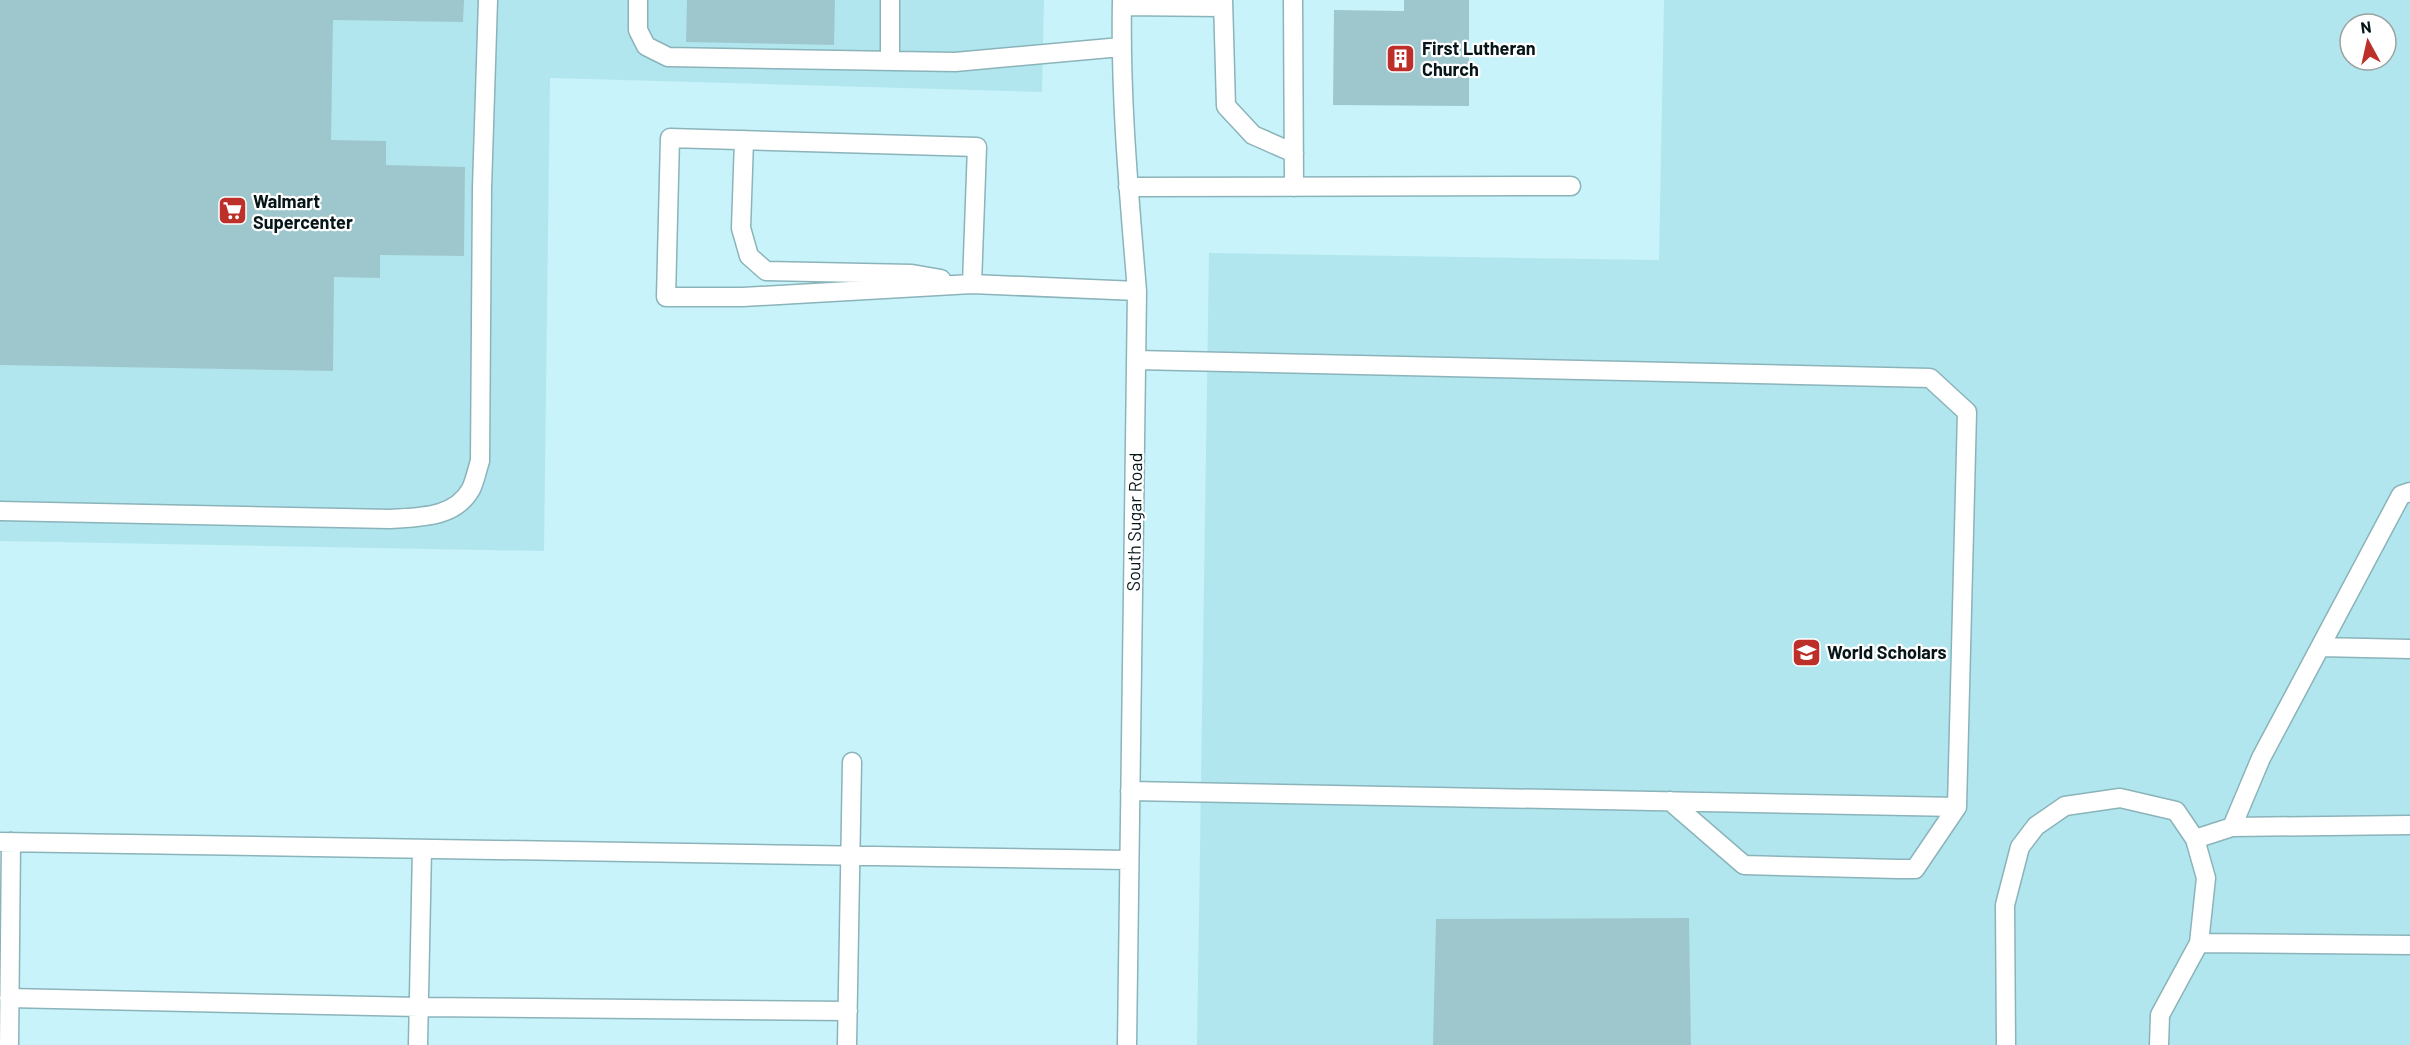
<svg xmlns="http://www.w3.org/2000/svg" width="2410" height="1045" viewBox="0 0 2410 1045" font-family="Barlow,sans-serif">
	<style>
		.built { fill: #b2e6ee; fill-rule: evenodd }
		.building { fill: #9ec7cd }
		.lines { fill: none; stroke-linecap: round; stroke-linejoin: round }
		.service-casing { stroke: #8bb3ba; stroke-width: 21 }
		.service { stroke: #fff; stroke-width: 18 }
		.labels { text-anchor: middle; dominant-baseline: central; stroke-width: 4.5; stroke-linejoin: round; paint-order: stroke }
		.poi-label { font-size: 18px; font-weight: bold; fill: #061618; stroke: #fff; text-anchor: start }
		.street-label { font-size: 18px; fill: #061618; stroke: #fff }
	</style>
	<rect width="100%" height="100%" fill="#c9f3fa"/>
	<path class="built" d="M0,0h1044l-2,92 -492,-14 -6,473 -544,-10z
		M1664,0h746v1045h-1213l12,-792 450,7zM2350,24h36v36h-36z"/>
	<path class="building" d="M0,0h464l-1,22 -130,-2 -2,120 55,1v24l79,2 -1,89 -84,-1v23l-46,-1 -1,94 -333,-6z
		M687,0h148l-1,45 -148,-3z
		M1404,0h65v106l-136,-1 1,-95 70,1z
		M1689,918l2,127h-258l3,-126z"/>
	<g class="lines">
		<defs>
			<path id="service" d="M638,0v30l8,16 22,11 287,5 166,-15
				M1122,0c-2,97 7,194 15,291l-10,754
				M1223,0l3,106 27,29 41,18
				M1293,0l1,187
				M1122,6l101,1
				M890,61v-61
				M744,140l-3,88 8,28 17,15 146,3 29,5
				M1128,187l443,-1
				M972,284l-229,13h-77l4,-159 307,9 -5,137 165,7
				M0,511l390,8c30,-2 65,-1 81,-30 4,-8 6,-19 9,-28l2,-273 6,-188
				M2320,647l90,2
				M1130,791l827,16 10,-395 -37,-34 -794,-18
				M1670,801l74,64 154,4h17l42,-62
				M2232,827l29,-69 140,-263 9,-3
				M2195,839l37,-12 178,-2
				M0,842l1129,18
				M9,998l410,9 429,4
				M9,1045l2,-203
				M418,1045l4,-196
				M847,1045l5,-283
				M2006,1045l-1,-140 15,-58 16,-21 29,-20 55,-8 56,13 19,28 11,39 -7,65
				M2159,1045l1,-30 39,-72 211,2"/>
		</defs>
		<use href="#service" class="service-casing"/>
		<use href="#service" class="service"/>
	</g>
	<defs>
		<symbol id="building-square" viewBox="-11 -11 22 22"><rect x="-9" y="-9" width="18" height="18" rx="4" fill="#bd2f29" stroke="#fff"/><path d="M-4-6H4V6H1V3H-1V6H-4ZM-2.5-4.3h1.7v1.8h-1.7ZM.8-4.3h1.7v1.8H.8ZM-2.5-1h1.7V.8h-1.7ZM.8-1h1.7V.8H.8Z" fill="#fff"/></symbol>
		<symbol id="supermarket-square" viewBox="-11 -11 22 22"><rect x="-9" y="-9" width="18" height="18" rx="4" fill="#bd2f29" stroke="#fff"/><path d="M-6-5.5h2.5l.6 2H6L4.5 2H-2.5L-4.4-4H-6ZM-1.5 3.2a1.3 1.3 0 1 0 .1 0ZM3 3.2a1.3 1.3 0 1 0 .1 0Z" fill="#fff"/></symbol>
		<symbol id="school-square" viewBox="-11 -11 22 22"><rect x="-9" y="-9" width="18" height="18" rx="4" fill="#bd2f29" stroke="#fff"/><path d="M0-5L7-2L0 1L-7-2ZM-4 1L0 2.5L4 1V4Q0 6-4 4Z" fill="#fff"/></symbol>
	</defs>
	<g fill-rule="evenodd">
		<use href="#building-square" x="1384" y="42" width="33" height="33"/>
		<use href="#supermarket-square" x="216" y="194" width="33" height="33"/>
		<use href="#school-square" x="1790" y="636" width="33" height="33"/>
	</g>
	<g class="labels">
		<g class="poi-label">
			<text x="1422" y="48">First Lutheran<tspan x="1422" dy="21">Church</tspan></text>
			<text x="253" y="201">Walmart<tspan x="253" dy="21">Supercenter</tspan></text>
			<text x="1827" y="652">World Scholars</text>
		</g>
		<g class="street-label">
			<text transform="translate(1134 522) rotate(-89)">South Sugar Road</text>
		</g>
	</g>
	<g transform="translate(2368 42) rotate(352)"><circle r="28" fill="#ffffff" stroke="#9ba2a3" stroke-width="1.5"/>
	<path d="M0-4.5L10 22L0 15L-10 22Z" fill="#bd2f29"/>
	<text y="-9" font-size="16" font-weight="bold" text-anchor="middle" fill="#061618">N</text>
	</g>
</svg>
